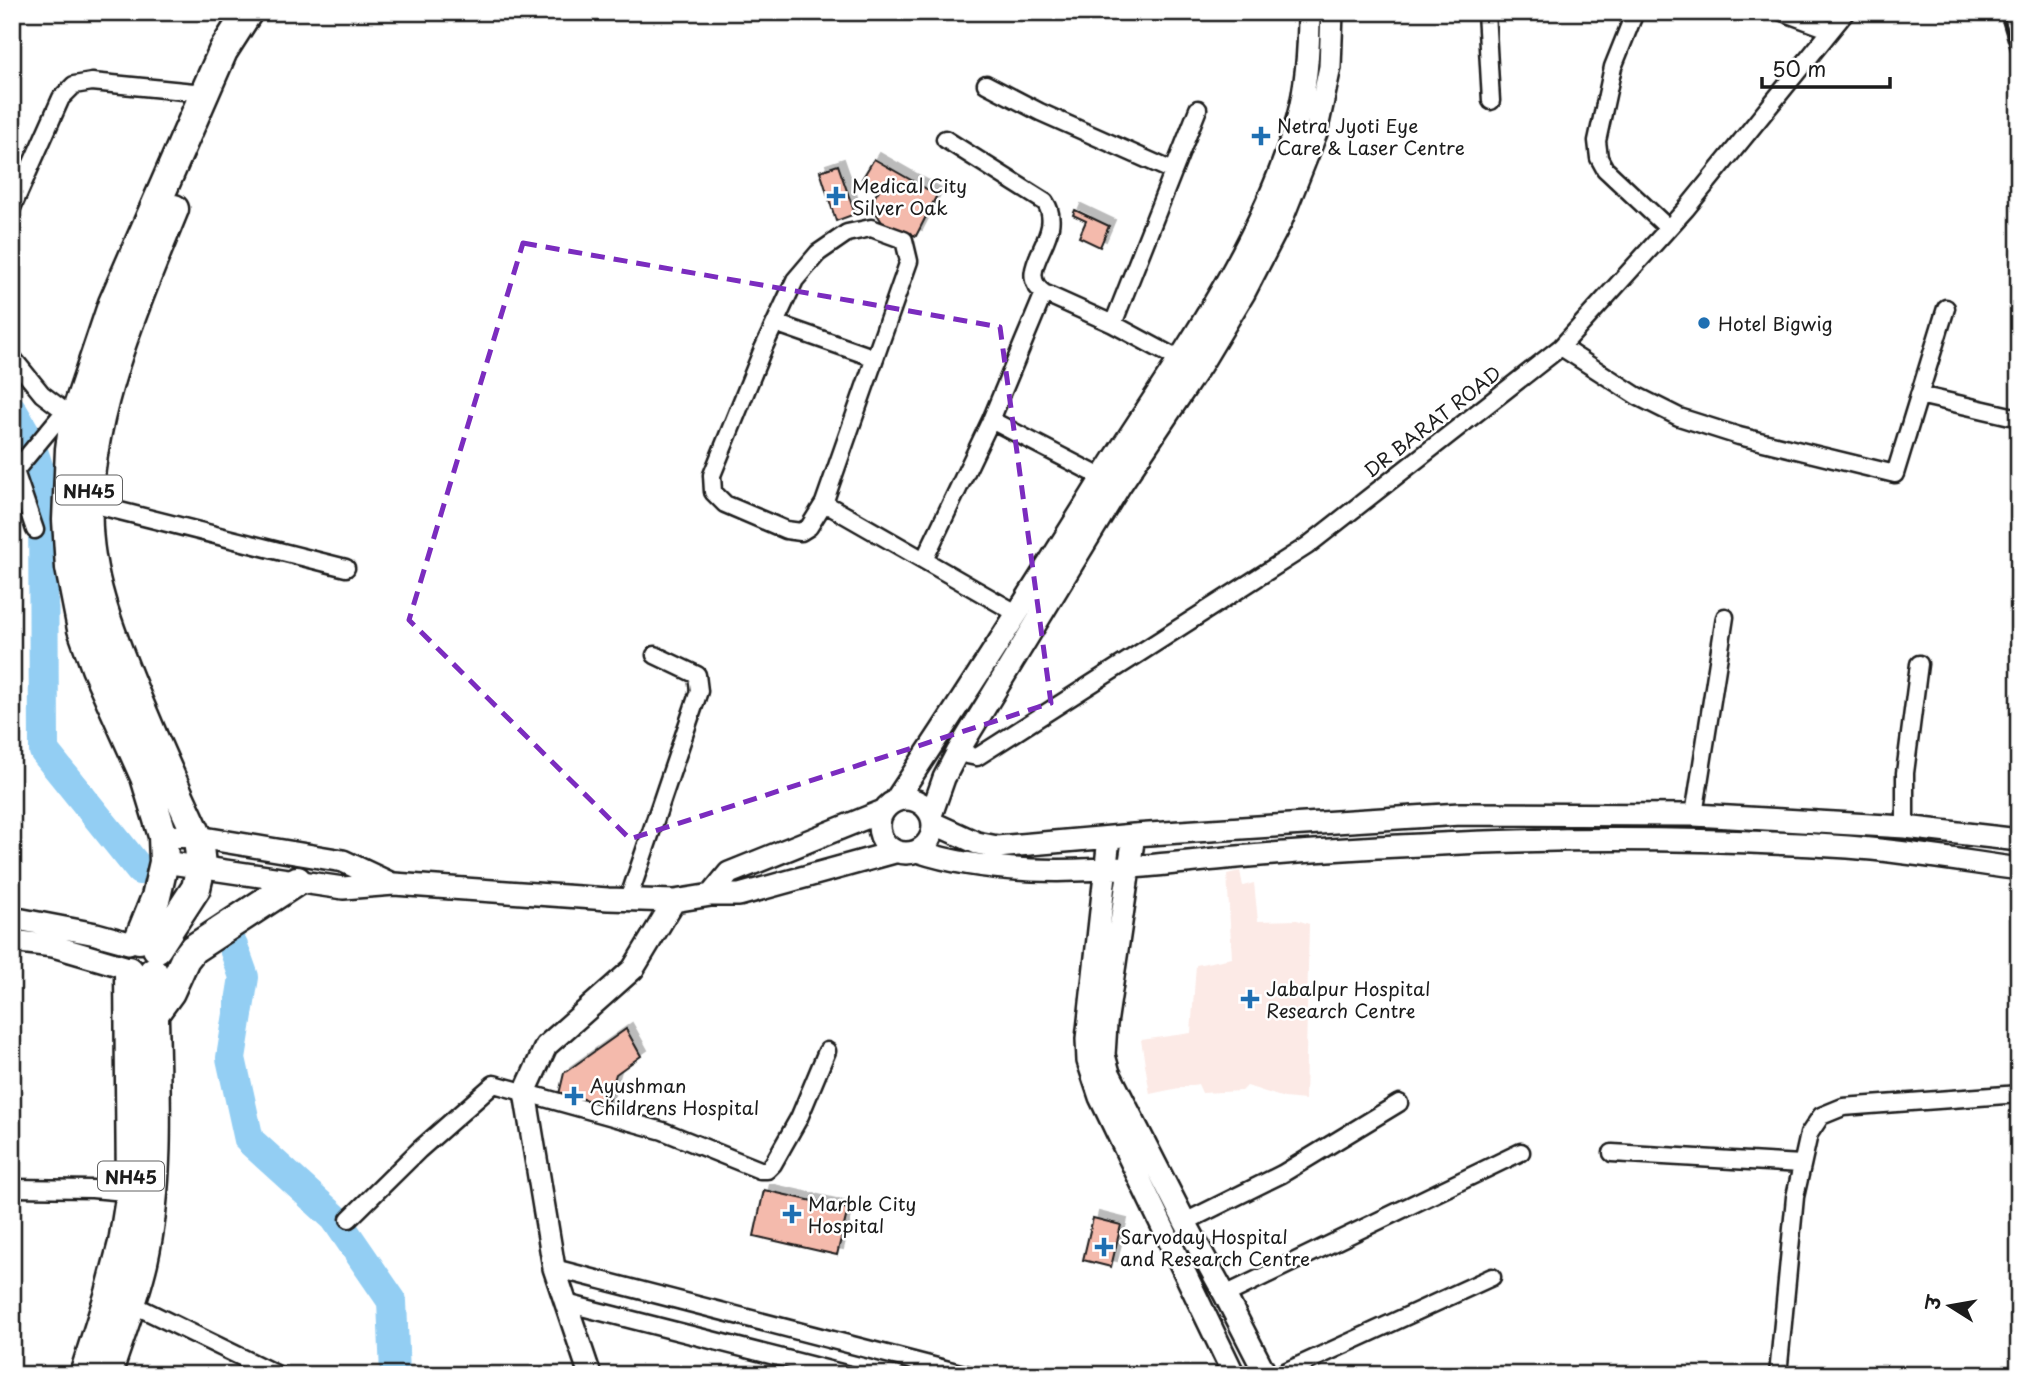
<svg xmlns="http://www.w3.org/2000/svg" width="2031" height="1387" viewBox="0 0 2031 1387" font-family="'Playpen Sans','Playpen Sans Deva',sans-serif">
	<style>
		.built { fill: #fceae6 }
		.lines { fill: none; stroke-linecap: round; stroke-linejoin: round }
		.river { stroke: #93cef3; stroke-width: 30 }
		.building { fill: #f4baac; stroke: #1c1c1c; stroke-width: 2; filter: url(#shadow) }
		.minor-casing { stroke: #1c1c1c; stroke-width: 21 }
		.tertiary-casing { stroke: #1c1c1c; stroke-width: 26 }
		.trunk-casing { stroke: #1c1c1c; stroke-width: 33 }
		.minor { stroke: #fff; stroke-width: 16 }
		.tertiary { stroke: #fff; stroke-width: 21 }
		.trunk { stroke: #fff; stroke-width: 28 }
		.rail { stroke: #1c1c1c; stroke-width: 5 }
		.marked { fill: none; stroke: #7b2cbf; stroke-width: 5; stroke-dasharray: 14 9; stroke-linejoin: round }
		.poi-dot { fill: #1f6fb2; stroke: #fff; stroke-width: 2.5 }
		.labels { text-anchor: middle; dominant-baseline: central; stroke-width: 5; stroke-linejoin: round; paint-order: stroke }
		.shield { fill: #fff; stroke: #606060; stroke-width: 2 }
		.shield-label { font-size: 18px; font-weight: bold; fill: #1c1c1c }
		.poi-label { font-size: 19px; fill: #1c1c1c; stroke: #fff; text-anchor: start }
		.street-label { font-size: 19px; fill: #1c1c1c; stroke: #fff }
	</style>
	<defs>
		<filter id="shadow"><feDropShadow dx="6" dy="-6" stdDeviation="0" flood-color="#0004"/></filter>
	</defs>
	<rect width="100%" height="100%" fill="#fff"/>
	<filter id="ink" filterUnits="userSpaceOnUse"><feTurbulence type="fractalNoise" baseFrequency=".0143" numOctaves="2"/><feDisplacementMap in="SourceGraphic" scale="14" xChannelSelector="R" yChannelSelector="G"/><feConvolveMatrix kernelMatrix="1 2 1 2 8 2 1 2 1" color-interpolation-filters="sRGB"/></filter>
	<g filter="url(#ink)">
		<path class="built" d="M1240,871l3,15 11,-3 4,38 39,-1 12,4 -4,176 -21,-2 -37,-12 -5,5 -40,2 -4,-9 -48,10 -9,-54 50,-7 5,-68 36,-7 -5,-84z"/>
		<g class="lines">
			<path class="river" d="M12,410l17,29 14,42 1,270 96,119
				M233,946l11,31 -13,81 18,82 86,78 57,83 3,74"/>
		</g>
		<path class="building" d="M874,159l63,36 -21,41 -32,-11 -14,-21 9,-14 -17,-11z
			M838,165l17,49 -19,7 -16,-50z
			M1075,210l34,16 -9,21 -21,-10 7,-16 -13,-6z
			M626,1029l15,27 -25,18 -11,37 -46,-17 5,-21z
			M764,1190l84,19 -11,46 -83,-19z
			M1093,1218l28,7 -10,42 -28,-7z"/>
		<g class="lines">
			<defs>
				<path id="minor" d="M1486,12l5,89
					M1635,12l-22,55 -16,74 2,17 6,11 63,59
					M1782,12l49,18
					M986,84l54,28 133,59
					M945,139l100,63c23,33 -34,68 -1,91l69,31 65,35
					M12,208l49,-110 13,-13 18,-3 112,11
					M871,228l33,12 5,21 -85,242 -15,24 -8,5 -15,-2 -61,-26 -12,-12 -1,-17 51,-126 32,-69 23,-27 29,-20z
					M775,323l100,35
					M1113,324l85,-215
					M1561,347l76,49 42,21 60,19 156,38 51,-166
					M12,357l30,37 37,28
					M1919,395l100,23
					M991,420l112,58
					M12,455l3,16 20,59
					M12,469l3,2 49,-59
					M88,503l258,65
					M824,503l194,111
					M924,560l67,-140 53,-127
					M957,753l20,4 330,-211 254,-199 125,-138 160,-197
					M1694,815l31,-198
					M1905,827v-54l14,-109
					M628,900l71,-209 -2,-16 -42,-20
					M1612,1153l190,11
					M12,1188l80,1 44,4
					M349,1219l70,-69 75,-66 169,47 97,39h7l6,-6 26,-46 28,-67
					M1185,1222l97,-48 117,-71
					M554,1268l414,107
					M1225,1295l296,-143
					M130,1303l148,72
					M566,1303l283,72
					M1278,1375l214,-98
					M1778,1375l17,-178 14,-63 12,-18 22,-9 176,-13"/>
				<path id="tertiary" d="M879 826a27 27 0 1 1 54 0a27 27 0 1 1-54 0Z
					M895,801c72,-108 141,-216 209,-326 72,-113 158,-227 194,-358 9,-33 11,-70 11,-105
					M931,815l13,-37 13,-25 162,-266 81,-121 44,-73 37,-72 35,-88 14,-66 2,-55
					M933,823l44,20 20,4 137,-12 326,-21 234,1 211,12 114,13
					M1134,835l-28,189 -2,31 5,18 76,149 40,73 41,80
					M163,836l35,1 145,24 49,23
					M1109,838l-22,201 1,22 12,36 134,278
					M917,851c97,32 209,17 309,7 64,-6 129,-10 194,-13 142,-8 286,-7 428,2 57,4 114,14 171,22
					M164,862l179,26 51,-4 214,15 66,2 37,-6h28l156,-43
					M711,895l18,-22 154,-62
					M12,918l84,16 33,9
					M12,941l41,5 72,21
					M590,1375l-36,-107 -29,-176 21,-46 87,-77 41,-68"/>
				<path id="trunk" d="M139,939l17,-42 8,-35 -1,-26 -18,-59 -49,-109 -14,-39 -12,-61 -3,-48 3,-71 4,-30 39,-116 110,-252 25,-39
					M157,948l39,-60 5,-22 -3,-29c-21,-45 -41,-90 -60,-136 -26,-63 -54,-129 -50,-199 5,-102 48,-200 86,-293
					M154,1014l16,-22 15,-33 8,-10 104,-68
					M84,1375l26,-82 13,-50 8,-51 -2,-221
					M107,1375c12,-37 27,-75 36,-113 20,-89 11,-199 10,-290"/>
			</defs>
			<use href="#minor" class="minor-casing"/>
			<use href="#tertiary" class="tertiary-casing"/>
			<use href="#trunk" class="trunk-casing"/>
			<use href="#minor" class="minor"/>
			<use href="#tertiary" class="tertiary"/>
			<use href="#trunk" class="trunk"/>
			<path class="rail" d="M2001,12l18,61
				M2015,12l4,15"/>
		</g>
	</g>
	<path class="marked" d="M523,243l477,84 51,376 -421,136 -221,-219z"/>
	<g class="poi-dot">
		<path d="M1257.5 125.5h7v7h7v7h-7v7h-7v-7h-7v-7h7z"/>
		<path d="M832.5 185.5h7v7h7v7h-7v7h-7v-7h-7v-7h7z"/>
		<circle cx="1704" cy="323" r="7"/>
		<path d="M1246.5 988.5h7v7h7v7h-7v7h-7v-7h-7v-7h7z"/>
		<path d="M570.5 1085.5h7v7h7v7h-7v7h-7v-7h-7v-7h7z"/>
		<path d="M788.5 1203.5h7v7h7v7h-7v7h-7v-7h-7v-7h7z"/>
		<path d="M1100.5 1236.5h7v7h7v7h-7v7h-7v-7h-7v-7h7z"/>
	</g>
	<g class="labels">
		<g class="shield">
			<rect x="56" y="475.5" width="66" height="29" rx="5"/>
			<rect x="98" y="1161.5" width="66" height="29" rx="5"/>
		</g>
		<g class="shield-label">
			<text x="89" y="490">NH45</text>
			<text x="131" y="1176">NH45</text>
		</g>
		<g class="poi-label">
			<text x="1277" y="125">Netra Jyoti Eye<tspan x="1277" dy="22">Care &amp; Laser Centre</tspan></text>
			<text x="852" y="185">Medical City<tspan x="852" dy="22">Silver Oak</tspan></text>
			<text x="1718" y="323">Hotel Bigwig</text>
			<text x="1266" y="988">Jabalpur Hospital<tspan x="1266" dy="22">Research Centre</tspan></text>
			<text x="590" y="1085">Ayushman<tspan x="590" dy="22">Childrens Hospital</tspan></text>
			<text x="808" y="1203">Marble City<tspan x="808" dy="22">Hospital</tspan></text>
			<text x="1120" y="1236">Sarvoday Hospital<tspan x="1120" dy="22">and Research Centre</tspan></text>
		</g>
		<g class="street-label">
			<text transform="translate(1432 421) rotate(-38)">DR BARAT ROAD</text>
		</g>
	</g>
	<rect width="2031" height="1387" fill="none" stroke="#fff" stroke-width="42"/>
	<rect x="21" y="21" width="1989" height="1345" fill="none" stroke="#1c1c1c" stroke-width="2.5" filter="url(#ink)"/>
	<g transform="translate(1950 1306) rotate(281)" stroke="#ffffff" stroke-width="5" paint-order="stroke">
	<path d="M0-5L12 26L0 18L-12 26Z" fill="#1c1c1c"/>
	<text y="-10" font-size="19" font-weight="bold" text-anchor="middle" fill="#1c1c1c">उ</text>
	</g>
	<path d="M1762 77v10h128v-10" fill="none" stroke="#1c1c1c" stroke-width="3.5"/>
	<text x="1772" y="77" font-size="21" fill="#1c1c1c" stroke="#ffffff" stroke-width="5" paint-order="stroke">50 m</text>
</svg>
